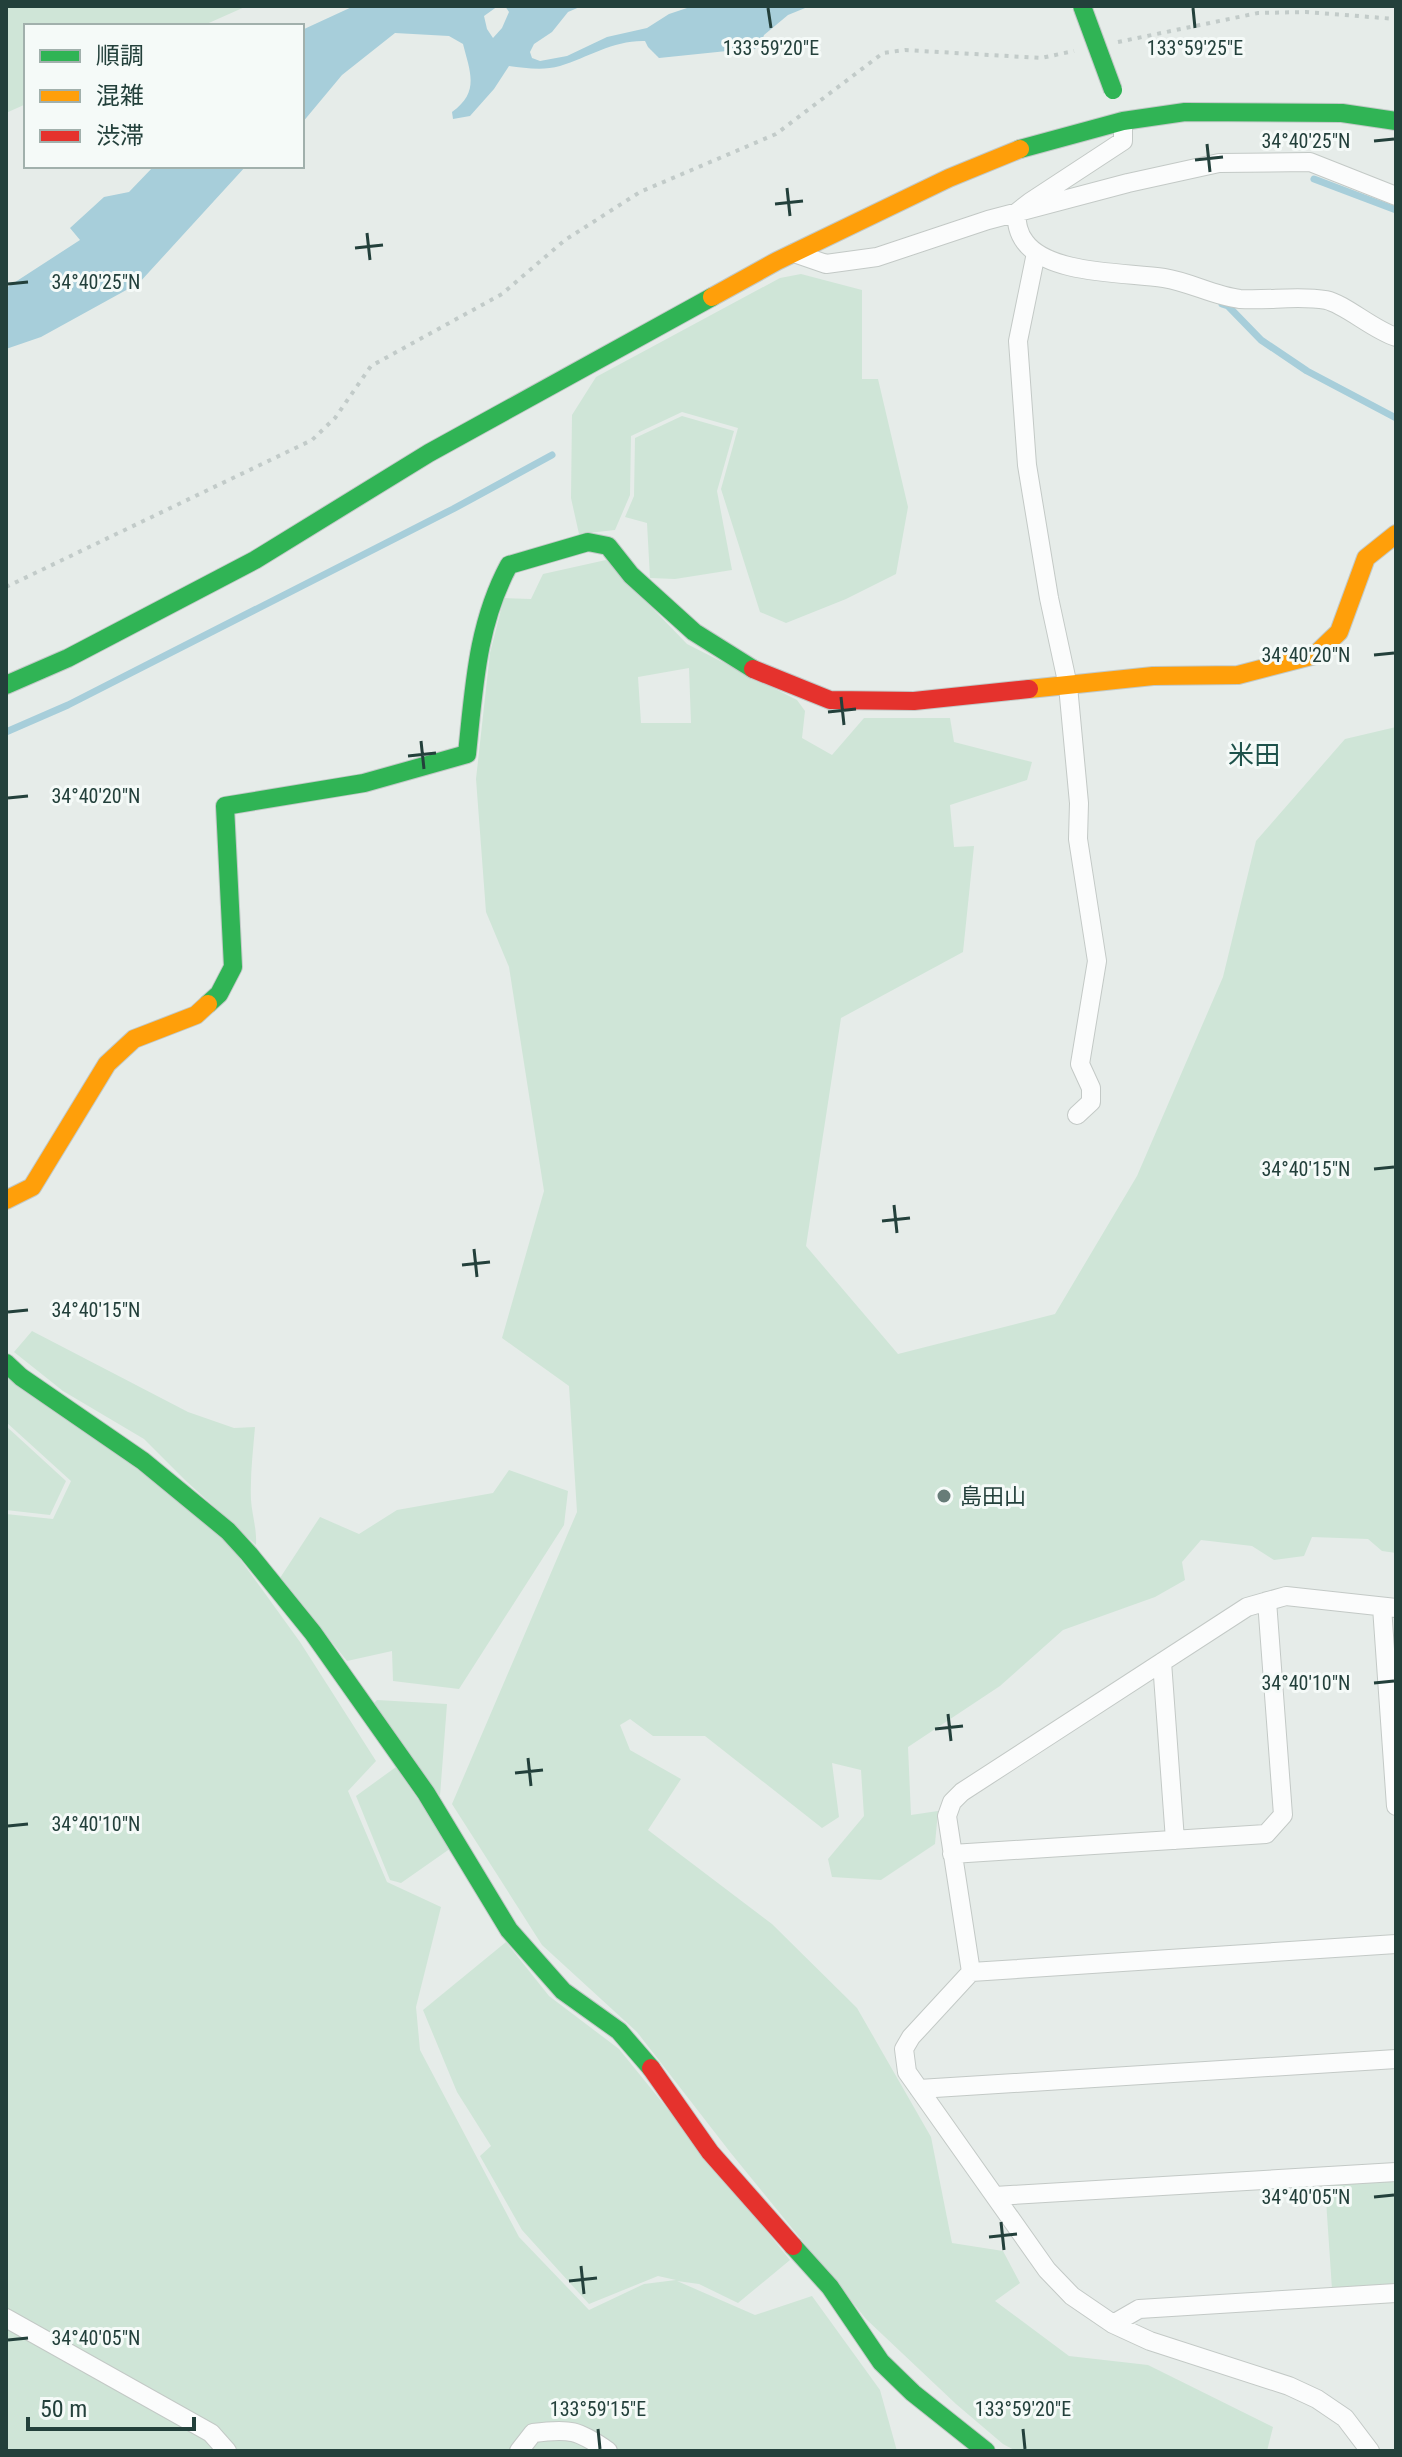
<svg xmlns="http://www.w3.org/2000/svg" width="1402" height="2457" viewBox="0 0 1402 2457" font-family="'Roboto Condensed','Noto Sans JP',sans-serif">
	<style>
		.green { fill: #cfe5d7; fill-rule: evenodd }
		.water { fill: #a7ceda }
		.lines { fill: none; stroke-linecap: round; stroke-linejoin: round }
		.stream { stroke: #a7ceda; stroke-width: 7 }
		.street-casing { stroke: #c3c9c6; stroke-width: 20 }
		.fast-casing { stroke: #c2c9c7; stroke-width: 20 }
		.slow-casing { stroke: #c2c9c7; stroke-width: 20 }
		.jam-casing { stroke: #c2c9c7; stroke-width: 20 }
		.path { stroke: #c2cbc9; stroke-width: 4; stroke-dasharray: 4 6; stroke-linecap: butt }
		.street { stroke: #fbfcfc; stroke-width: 18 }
		.fast { stroke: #30b455; stroke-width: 18 }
		.slow { stroke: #ff9f0a; stroke-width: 18 }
		.jam { stroke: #e5322d; stroke-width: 18 }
		.fast-bridge-casing { stroke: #c2c9c7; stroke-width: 20; stroke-linecap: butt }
		.fast-bridge { stroke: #30b455; stroke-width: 18 }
		.ticks { fill: none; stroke: #23403b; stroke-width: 3 }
		.poi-dot { fill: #677c78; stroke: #f5faf8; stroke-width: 3 }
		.labels { text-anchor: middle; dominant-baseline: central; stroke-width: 6; stroke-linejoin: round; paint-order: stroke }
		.poi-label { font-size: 22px; fill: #23403b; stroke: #f5faf8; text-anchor: start }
		.quarter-label { font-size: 26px; fill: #1e524b; stroke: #f5faf8 }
		.ticks-label { font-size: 20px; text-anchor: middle; fill: #23403b; stroke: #f5faf8; stroke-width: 6; stroke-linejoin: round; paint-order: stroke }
	</style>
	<rect width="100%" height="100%" fill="#e6ece9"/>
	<path class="green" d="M6,6h241l-45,20h-176v78l-20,9z
		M801,274l61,16v89h16l30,128 -12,67 -50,25 -60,24 -26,-11 -39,-123 17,-61 -56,-16 -51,24 -1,59 -15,35 -36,4 -8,-36 1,-83 24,-38 184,-99z
		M682,416l52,15 -17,60 15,79 -57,9 -25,-1 -3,-55 -22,-6 9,-21 1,-58z
		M606,560l81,84 110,56 8,11 -3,27 30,17 32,-37h86l4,24 78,20 -5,18 -77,25 4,42 20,-1 -11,106 -122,66 -35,228 92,108 157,-40 82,-138 86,-199 33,-136 89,-102 51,-12v826l-14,-2 -14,-12 -56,-2 -8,19 -30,4 -22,-14 -51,-6 -19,22 3,18 -30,17 -92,33 -63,56 -92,61 3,68 27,-4 -3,33 -54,36 -49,-3 -4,-18 36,-43 -3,-46 -29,-7 7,54 -17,11 -117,-92h-52l-23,-17 -10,6 10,25 51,29 -33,51 124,94 85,84 74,129 21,106 51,8 17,32 -25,18 74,55 79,9 125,62 -6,24h-251l-13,-7 -47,-40 -90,-85 -136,-167 -93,-120 -95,-87 -90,-141 125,-292 -8,-126 -67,-48 42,-147 -35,-224 -23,-55 -10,-133 14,-126 14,-55 27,1 12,-25zM689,668l2,55h-50l-3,-46z
		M32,1331l156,81 46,16 21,-1c-2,24 -5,48 -4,73 1,15 6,29 5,45l-71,-65 -41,-41 -81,-48 -49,-39z
		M6,1369l216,165 78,108 76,119 -28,30 39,91 54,25 -25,100 4,43 99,187 70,73 55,-26 32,-4 -18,-4 -69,28 -67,-74 -42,-74 11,-10 -34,-54 -34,-82 83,-68 43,54 70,53 171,211 -52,43 -39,-19 -22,-3 78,34 57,-19 68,94 17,61h-250l-6,-2 -1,2h-634v-937l47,5 18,-38 -65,-59z
		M6,1426l60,55 -16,34 -44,-5z
		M509,1470l59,21 -4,34 -105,164 -66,-8 -1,-30 -45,10 -67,-83 40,-61 39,17 38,-24 96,-17z
		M377,1700l70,4 -7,92 -67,-92z
		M396,1767l55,81 -50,35 -11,-3 -34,-84z
		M1396,2181v101l-5,3 -59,4 -7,-104z"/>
	<path class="water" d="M354,6h144l-14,10 3,13 6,9 9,-10 7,-16 -4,-6h77l-14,6 -16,20 -18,12 -4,8 2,6 8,3 27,-5 40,-19 40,-9 22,-14 24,-8h117l-22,9 -24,20 -4,11 -11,6 -22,-1 -68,7 -11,-11 -3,-6c-31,-1 -56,16 -85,25 -17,5 -35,2 -51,0l-15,23 -24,27 -17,3 -1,-7c28,-20 18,-40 11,-68l-14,-8 -54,-3 -53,42 -40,48v-93z
		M154,166h92l-107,117 -98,54 -35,12v-61l74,-48 -10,-12 34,-31 25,-5z"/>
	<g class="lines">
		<path class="stream" d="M1314,179l82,31
			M1222,304l6,2 33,34 46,31 89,47
			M6,732l62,-27 385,-196 99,-54"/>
		<defs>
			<path id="street" d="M1123,121v20l-93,61 -14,11c1,11 2,20 9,29 24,33 101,30 139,36 26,4 50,18 76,21 28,2 58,-4 86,1 19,4 47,30 70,37
				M794,253l32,11 51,-7 111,-37 140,-37 91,-20 91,-1 86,34
				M1036,253l-18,88 9,124 22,133 19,88 11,117 -1,36 19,122 -17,103 11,24v14l-14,13
				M1382,1607l14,199
				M1162,1662l13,178
				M952,1854l314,-20 17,-19 -16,-214
				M971,1972l-24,-156 5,-14 10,-10 285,-185 39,-11 110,12
				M919,2089l477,-30
				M995,2196l401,-24
				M6,2318l205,115 16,18
				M1113,2324l26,-15 257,-16
				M519,2451l14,-18c37,-5 45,-3 75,18
				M1370,2451l-25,-33 -28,-19 -28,-13 -139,-45 -37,-17 -41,-28 -25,-26 -140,-198 -3,-23 7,-12 60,-65 425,-28"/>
			<path id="fast" d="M1020,149l103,-28 62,-9 157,1 54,8
				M6,685l62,-27 187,-98 174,-107 283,-156
				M208,1004l11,-10 14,-27 -8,-161 139,-23 103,-29c7,-66 10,-130 42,-189l79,-23 20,4 23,29 63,57 59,37
				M6,1363l15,14 122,84 85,70 21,23 64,79 113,160 83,137 54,61 56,40 32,37
				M793,2246l37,41 51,75 32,31 73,58"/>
			<path id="slow" d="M712,297l65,-36 172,-83 71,-29
				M1029,689l124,-13 85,-1 77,-20 24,-23 27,-74 30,-24
				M6,1200l26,-13 75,-123 27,-25 62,-24 12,-11"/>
			<path id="jam" d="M753,669l77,31 84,1 115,-12
				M651,2068l59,84 83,94"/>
		</defs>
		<use href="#street" class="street-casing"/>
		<use href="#fast" class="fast-casing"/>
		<use href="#slow" class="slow-casing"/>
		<use href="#jam" class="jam-casing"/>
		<path class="path" d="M1118,42l140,-29 48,-1 90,7
			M6,587l306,-147 23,-22 36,-52 131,-72 63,-54 75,-48 136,-58 107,-81 22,-3 136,8 33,-7"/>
		<use href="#street" class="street"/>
		<use href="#fast" class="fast"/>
		<use href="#slow" class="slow"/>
		<use href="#jam" class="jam"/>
		<defs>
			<path id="fast-bridge" d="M1082,6l31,84"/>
		</defs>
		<use href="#fast-bridge" class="fast-bridge-casing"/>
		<use href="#fast-bridge" class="fast-bridge"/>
	</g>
	<path class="ticks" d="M768,8l3,20M1193,8l2,20M1374,141l20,-2M1207,144l3,28M1195,160l28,-3M787,188l3,28M775,204l28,-3M367,233l3,27M355,248l28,-3M8,284l20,-2M1374,655l20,-2M841,697l3,28M828,712l28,-3M421,741l3,28M408,756l28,-3M8,798l20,-2M1374,1169l20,-2M894,1205l3,28M882,1221l28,-3M474,1249l3,28M462,1265l28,-3M8,1312l20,-2M1374,1683l20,-2M948,1714l3,27M935,1729l28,-3M528,1758l3,28M515,1773l28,-3M8,1826l20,-2M1374,2197l20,-2M1001,2222l3,28M989,2237l28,-3M581,2266l3,28M569,2281l28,-3M8,2340l20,-2M598,2429l2,20M1023,2429l2,20"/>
	<circle class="poi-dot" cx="944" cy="1496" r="8"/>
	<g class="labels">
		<g class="poi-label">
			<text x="960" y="1496">島田山</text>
		</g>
		<g class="quarter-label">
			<text x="1254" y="755">米田</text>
		</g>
	</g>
	<g class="ticks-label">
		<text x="771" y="55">133°59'20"E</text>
		<text x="1195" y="55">133°59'25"E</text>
		<text x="1306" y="148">34°40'25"N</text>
		<text x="96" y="289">34°40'25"N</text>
		<text x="1306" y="662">34°40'20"N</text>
		<text x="96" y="803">34°40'20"N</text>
		<text x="1306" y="1176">34°40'15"N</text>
		<text x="96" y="1317">34°40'15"N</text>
		<text x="1306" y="1690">34°40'10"N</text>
		<text x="96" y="1831">34°40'10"N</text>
		<text x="1306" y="2204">34°40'05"N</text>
		<text x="96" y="2345">34°40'05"N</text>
		<text x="598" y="2416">133°59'15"E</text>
		<text x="1023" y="2416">133°59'20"E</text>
	</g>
	<rect width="1402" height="2457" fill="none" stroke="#23403b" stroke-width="16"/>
	<rect x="24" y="24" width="280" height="144" fill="#f5faf8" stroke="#a1b0ac" stroke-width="2"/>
	<rect x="40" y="50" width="40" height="12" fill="#30b455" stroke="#a1b0ac" stroke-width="2"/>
	<text x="96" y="64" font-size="24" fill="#23403b">順調</text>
	<rect x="40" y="90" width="40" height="12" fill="#ff9f0a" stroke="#a1b0ac" stroke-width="2"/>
	<text x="96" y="104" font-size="24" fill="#23403b">混雑</text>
	<rect x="40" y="130" width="40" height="12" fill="#e5322d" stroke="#a1b0ac" stroke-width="2"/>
	<text x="96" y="144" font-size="24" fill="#23403b">渋滞</text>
	<path d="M28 2417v12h166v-12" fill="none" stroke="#23403b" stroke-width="4"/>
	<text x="40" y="2417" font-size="24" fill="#23403b" stroke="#f5faf8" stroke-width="6" paint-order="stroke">50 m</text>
</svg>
